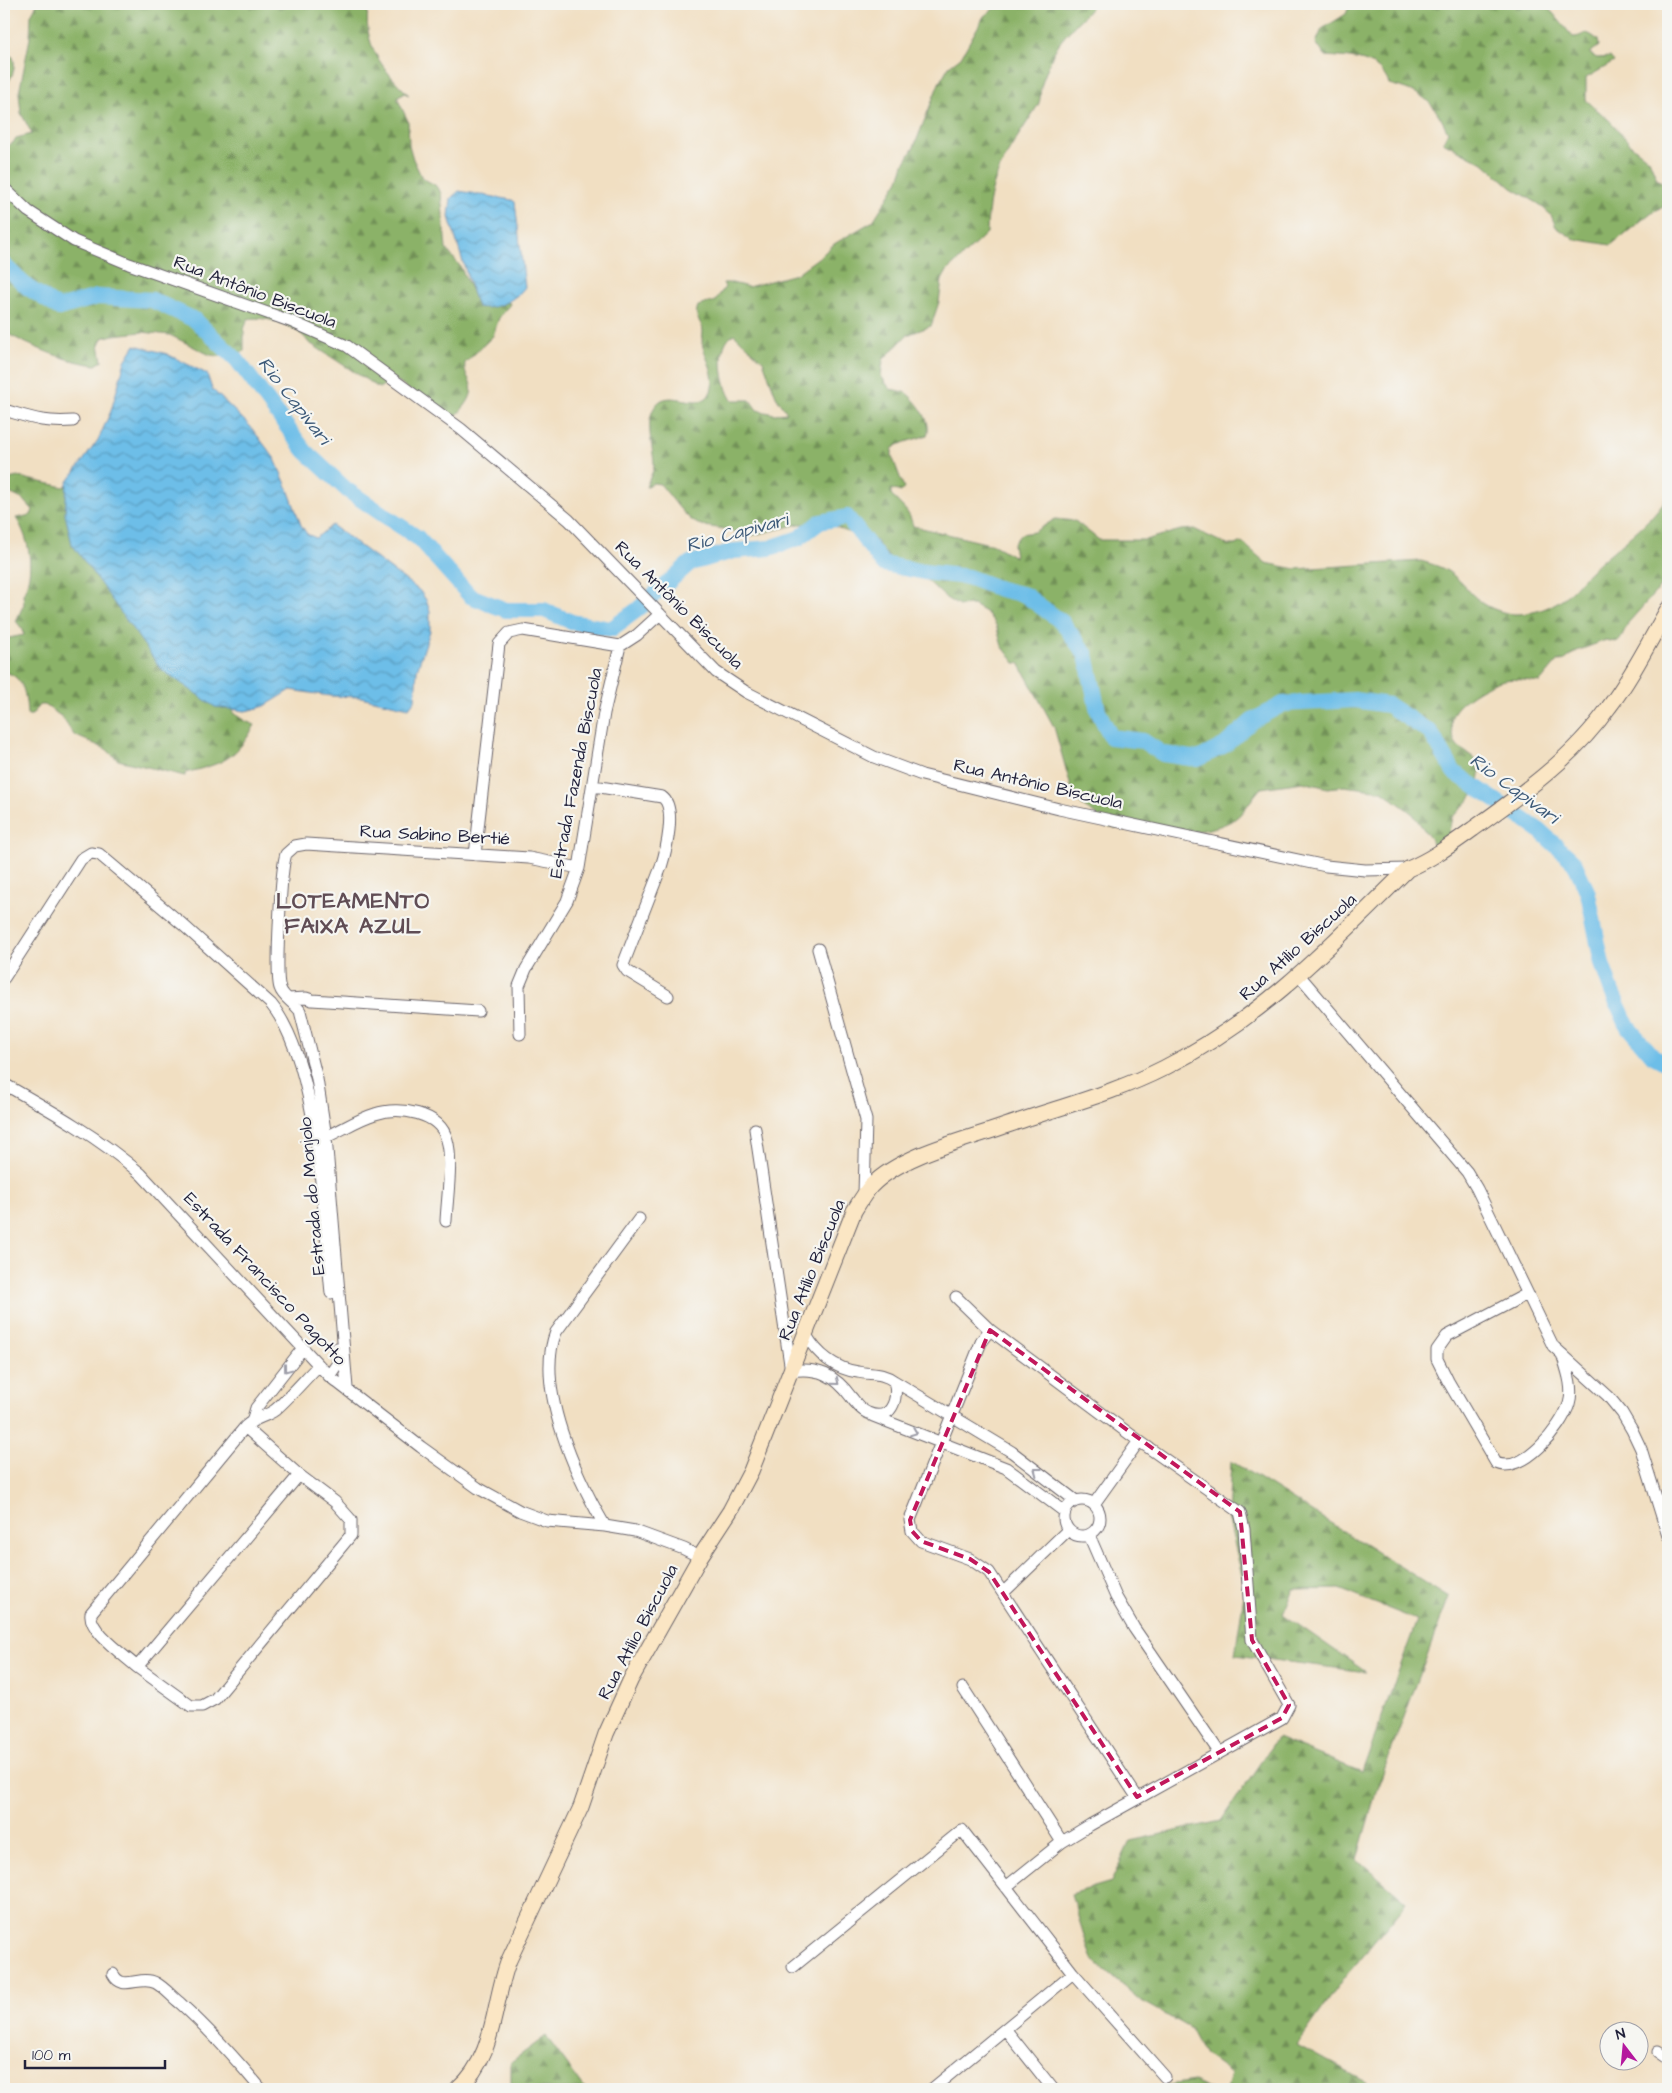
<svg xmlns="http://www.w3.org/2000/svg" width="1672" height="2093" viewBox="0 0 1672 2093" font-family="'Architects Daughter',sans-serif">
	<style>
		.forest { fill: url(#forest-firs); stroke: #566a52; fill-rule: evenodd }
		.water { fill: url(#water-waves); stroke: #487092 }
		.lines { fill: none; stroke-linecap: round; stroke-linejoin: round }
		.river { stroke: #6dbee8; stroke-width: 16 }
		.street-casing { stroke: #6a646a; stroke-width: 13 }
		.secondary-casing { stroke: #6a646a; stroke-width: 17 }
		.street { stroke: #fff; stroke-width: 11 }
		.secondary { stroke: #fbe6c4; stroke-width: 15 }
		.oneway { stroke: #9c9ca7 }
		.marked { fill: none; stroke: #c2185b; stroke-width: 4; stroke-dasharray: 10 6; stroke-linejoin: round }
		.labels { text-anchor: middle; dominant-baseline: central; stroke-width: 4.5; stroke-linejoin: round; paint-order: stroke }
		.street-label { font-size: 18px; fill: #22223b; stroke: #f6f6f2 }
		.water-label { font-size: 19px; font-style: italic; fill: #3c5978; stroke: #f6f6f2 }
		.district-label { font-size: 22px; font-weight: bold; letter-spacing: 1px; fill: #604d55; stroke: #f6f6f2 }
	</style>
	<defs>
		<pattern id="forest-firs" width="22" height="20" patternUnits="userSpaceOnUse" patternTransform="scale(1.25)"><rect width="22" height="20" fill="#8bb268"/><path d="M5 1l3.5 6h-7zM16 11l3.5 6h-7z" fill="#719057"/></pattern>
		<pattern id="water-waves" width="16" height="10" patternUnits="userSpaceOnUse" patternTransform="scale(1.25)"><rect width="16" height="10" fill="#6dbee8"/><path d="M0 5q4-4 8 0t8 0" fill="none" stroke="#599abd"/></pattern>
	</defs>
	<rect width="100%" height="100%" fill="#f6f6f2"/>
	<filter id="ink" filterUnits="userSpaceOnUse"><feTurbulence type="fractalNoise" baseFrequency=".02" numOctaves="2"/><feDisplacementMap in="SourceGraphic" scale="10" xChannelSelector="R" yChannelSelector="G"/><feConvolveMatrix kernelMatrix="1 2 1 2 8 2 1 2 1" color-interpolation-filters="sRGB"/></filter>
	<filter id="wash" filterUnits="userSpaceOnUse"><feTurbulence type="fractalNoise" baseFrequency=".0096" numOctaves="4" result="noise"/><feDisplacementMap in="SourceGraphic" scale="20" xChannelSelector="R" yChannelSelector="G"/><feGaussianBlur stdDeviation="1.12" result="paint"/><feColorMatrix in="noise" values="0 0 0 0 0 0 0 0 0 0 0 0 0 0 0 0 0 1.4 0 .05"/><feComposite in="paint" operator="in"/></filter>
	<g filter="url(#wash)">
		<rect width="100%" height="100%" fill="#f1dfc2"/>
		<path class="forest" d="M37,4h332c-8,39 13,65 40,91l-5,-2 -6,3v4l10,21 1,24 4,14 9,19 13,7 6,8 5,56 14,17 15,32 22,6 12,-2 1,2 -11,14 -6,18 -28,27c-3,16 17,21 -1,44 -5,5 -7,10 -15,12l-55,-40 -15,9 -71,-46c-8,-15 -43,-27 -60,-23l-4,10v22l-9,7 -25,-3 -40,-20 -28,-3 -29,3 -11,3 -3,6 3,17 -6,4c-33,-4 -63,-18 -92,-33v-185l9,-4 3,-5 16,-4 -11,-21 -2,-20 11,-55 1,-23z
			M1000,4h94c-13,17 -32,31 -41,50 -4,10 -9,22 -12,33 -1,5 0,13 -3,18 -30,49 -50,67 -51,128l-40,38 -5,9 -3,22 -8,24 -24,9 -24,25 -2,16 9,13c5,1 11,2 16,4 10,7 27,29 21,42 -12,5 -25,6 -35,14v7l12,32 -3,4 -10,-3v5c10,13 18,15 22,32l81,19 21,12 -2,-13 8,-10 13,-2 21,-13 20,2 24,19h46l36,-10 13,-1 33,16h9l6,-3 24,21 30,6 125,-8c10,3 19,5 28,11 21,15 24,32 54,40 14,5 38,0 51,-8 16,-8 24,-22 36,-33 21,-20 67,-52 78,-77v84l-40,45 -8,17 -5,2 -9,-2 -29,11 -12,9 -8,2 -17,20c-11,-1 -24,-4 -35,-2 -14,2 -43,19 -51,32 -5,8 -3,25 3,33 7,8 22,12 23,24 2,20 -14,36 -28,48l-3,15 5,17 -16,1 -25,-36 -31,-23 -38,-5 -16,2 -25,-6 -42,6c-10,10 -16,25 -28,32 -32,19 -94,13 -129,6l-9,-12 -13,-8 -9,-12 -19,-67 -35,-64h-4l-13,-17 -6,-21 -9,-12 -14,-8 -14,1 -13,-8 -29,-27c-21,1 -31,-16 -42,-31l-15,-2 -30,-14h-31l-57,14 -2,-4c-13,-7 -28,-5 -42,-10 -14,-6 -27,-28 -38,-40l-7,-1 -7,4c2,-6 7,-14 8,-21 0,-19 -11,-44 2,-61 14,-19 46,10 55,-14 6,-18 -6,-32 -9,-48 0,-4 1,-8 1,-12 -1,-10 -10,-13 -5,-25l17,-5 10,-14 -2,-4h9l16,4 48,-13 26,-19 12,-11 39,-23 26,-41 5,-16 10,-17 25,-64 10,-17 12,-9 23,-41zM734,334l29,27 13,35 11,17 -13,1 -17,-4 -7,-10h-18c-10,-14 -17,-57 2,-66z
			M1350,4h192l10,8 21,25c13,0 9,-10 25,3l1,6 -8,6v3l6,3 13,-1 4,5 -28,16v22l24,21 22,25 17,13 8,20 11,7 -2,11 2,8 -16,7 -41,33 -37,-6 -18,-12 -5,-12 -12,-11 -27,-16 -27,-24 -42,-22 5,-10c-16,-33 -25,-39 -59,-48 -10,-27 -39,-26 -64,-28l-9,-13 6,-14 24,-15z
			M4,52l9,5c4,13 -2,21 -9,32z
			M82,474l152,226 -1,13 12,8 10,4c-21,36 -32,38 -70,48v3l-67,-16 -12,-11 -32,-14 -12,-18 -17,-12h-6l-7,10h-5c-1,-18 -2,-39 -23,-43v-33l20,-4 -1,-5 -7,-9 8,-17 -1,-10c12,-23 7,-55 -7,-76l15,-3 2,-5 -9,-10 -19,-9 -1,-11 14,-3 46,10z
			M1231,1461l218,136 -72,192 -20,70 50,43 -62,75 -48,68 69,37 -3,7h-136l4,-15 -26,-19 -14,-26 -50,-28 -50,-43 -20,-64 40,-12 19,-41 91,-20 56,-83 85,34 55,-152 -78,-31 -45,1 -11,24 83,58 -131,-17 10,-67 -17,-71z
			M546,2036l39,53h-74v-27z
			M1194,2081l16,8h-53l5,-3z"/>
		<path class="water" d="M459,191l53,9 3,2 10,85c-9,13 -31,24 -47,20l-2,-3 -27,-87 2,-19z
			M135,345l32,9 40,20 5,15 38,37 25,33 13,30 13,36 6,9 9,4 16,-13 88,66 6,9 4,11v20l-13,39 -2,30 -6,8 -48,-11 -31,-1 -39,-6 -26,16 -10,3 -10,2 -30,-4 -54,-38 -89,-125 -7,-30 2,-31 31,-43 13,-29 14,-50z"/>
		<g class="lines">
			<path class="river" d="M4,265l23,22 32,21 38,-11 55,3 43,20 42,40 68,91 42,39 71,48 52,58 36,14h38l28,12 39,7 26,-19 53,-47 44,-12 36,-3 29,-10 21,-16 27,-5 36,47 41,8 44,5 32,12 25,6 37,27 24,33 12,56 13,26 32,4 20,13 35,5 27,-14 27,-24 31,-17 72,-4 33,5 43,28 23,39 85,58 35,32 14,31 14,71 10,28 16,35 25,29 15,8"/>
		</g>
	</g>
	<g filter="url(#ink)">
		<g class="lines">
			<defs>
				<path id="street" d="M4,188l24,23 46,30 55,23 161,57 57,25 114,83 108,91 147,152 30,20 128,65 48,18 137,34 267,57 39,4 43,-1
					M4,410c28,8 39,13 69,11
					M594,786l68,11c15,10 4,54 -1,70l-38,98 4,6 41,25
					M475,855l24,-211 10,-11 14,-3 97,16
					M818,949l48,171 -2,75
					M1299,975l168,197 10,17 76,157 55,50 14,17 10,17 9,19 27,87
					M4,978l77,-119 10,-6 8,1 83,70 89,80c49,61 52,211 60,289
					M288,999l18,-1 6,2 166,11
					M520,1034l-1,-48 7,-17 41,-68 12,-33 25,-155 16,-67 17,-11 23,-21
					M4,1084c48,27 96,54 137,90l188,202 92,71 57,41 42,23 27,10 58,5 30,5 49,18 16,8
					M755,1129l36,242c27,-4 44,4 60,26 5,6 9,13 17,16 23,10 31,-14 26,-32 -13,-9 -22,-6 -36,-9 -23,-3 -41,-18 -52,-37
					M326,1137c16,-7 32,-18 49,-23 24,-8 65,-2 72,26 6,19 0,59 -1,81
					M1527,1294l-80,42 -10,14v9l11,22 48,82c27,12 65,-35 73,-59 5,-16 -2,-34 -7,-50
					M956,1297l34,33 -8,10 -72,180 2,11 9,10 49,18 19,13 148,225
					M990,1330l149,111 101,71 4,17 8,111 37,65 -7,13 -192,107 -28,17 -56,45
					M329,1376l9,-13 -1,-15
					M894,1381l118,71 64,49
					M347,1388l-21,-251 -9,-58 -17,-68c-6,-9 -17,-13 -20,-23 -5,-12 1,-121 6,-134l9,-8 11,-2 223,14 50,10
					M873,1416l133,52 59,44
					M253,1418l3,-10 47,-60
					M245,1427l54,48 -162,192c-13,-12 -49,-36 -46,-54l154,-186c11,-11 19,-9 30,-17 15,-13 30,-31 44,-45
					M1064 1518a18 18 0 1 1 36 0a18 18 0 1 1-36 0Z
					M1094,1504l45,-63
					M605,1526c-28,-48 -71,-139 -49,-194l83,-113
					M1089,1535l27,62 18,31 85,124
					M1004,1592l64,-62
					M137,1667l54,39h11l13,-7 136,-164v-15l-16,-18 -36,-27
					M963,1688l99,154
					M793,1967l169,-137 111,143 92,104
					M113,1974c10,19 27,0 43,9 9,5 16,14 24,20 30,27 55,55 81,86
					M1006,2030l47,59
					M1658,2052l10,7
					M932,2089l141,-116"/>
				<path id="secondary" d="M458,2089c38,-33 34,-85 51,-129l72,-153 25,-73 25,-55 69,-122 30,-46 21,-40 103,-260c5,-8 10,-17 17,-25 31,-32 95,-46 137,-61 51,-18 107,-32 156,-57 99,-50 166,-122 244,-199 24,-10 44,-25 65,-40 49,-35 101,-72 136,-122 23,-30 40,-65 59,-98"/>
			</defs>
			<use href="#street" class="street-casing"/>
			<use href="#secondary" class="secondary-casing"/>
			<use href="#street" class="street"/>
			<use href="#secondary" class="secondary"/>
		</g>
		<defs><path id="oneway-chevron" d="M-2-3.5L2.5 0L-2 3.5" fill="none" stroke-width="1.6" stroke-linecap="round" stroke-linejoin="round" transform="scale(1.25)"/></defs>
		<g class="oneway">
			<use href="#oneway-chevron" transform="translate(287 1369) rotate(127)"/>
			<use href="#oneway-chevron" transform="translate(836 1382) rotate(39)"/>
			<use href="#oneway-chevron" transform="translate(914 1432) rotate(21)"/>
			<use href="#oneway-chevron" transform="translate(1037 1471) rotate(-143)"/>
		</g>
	</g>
	<path class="marked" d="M990,1330l250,182 12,128 37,65 -7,13 -145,79 -148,-225 -19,-13 -49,-18 -9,-10 -2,-11z"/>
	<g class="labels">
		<g class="street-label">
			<text transform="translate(255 292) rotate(21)">Rua Antônio Biscuola</text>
			<text transform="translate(679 605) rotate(45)">Rua Antônio Biscuola</text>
			<text transform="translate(576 773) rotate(-79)">Estrada Fazenda Biscuola</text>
			<text transform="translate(1038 784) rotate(13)">Rua Antônio Biscuola</text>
			<text transform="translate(435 835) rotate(3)">Rua Sabino Bertié</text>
			<text transform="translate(1298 947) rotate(-42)">Rua Atílio Biscuola</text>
			<text transform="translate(312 1196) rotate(-95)">Estrada do Monjolo</text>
			<text transform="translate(812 1270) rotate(-68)">Rua Atílio Biscuola</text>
			<text transform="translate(265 1279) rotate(47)">Estrada Francisco Pagotto</text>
			<text transform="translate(638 1632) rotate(-62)">Rua Atílio Biscuola</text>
		</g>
		<g class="water-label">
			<text transform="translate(294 401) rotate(52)">Rio Capivari</text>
			<text transform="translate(737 533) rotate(-15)">Rio Capivari</text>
			<text transform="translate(1514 789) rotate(36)">Rio Capivari</text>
		</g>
		<g class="district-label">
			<text x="353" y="901">LOTEAMENTO<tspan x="353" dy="25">FAIXA AZUL</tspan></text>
		</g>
	</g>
	<rect width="1672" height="2093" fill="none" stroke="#f6f6f2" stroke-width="20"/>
	<g transform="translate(1624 2046) rotate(344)"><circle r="24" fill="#f6f6f2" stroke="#a1a1a9"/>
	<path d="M0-4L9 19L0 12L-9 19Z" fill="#b5179e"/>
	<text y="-8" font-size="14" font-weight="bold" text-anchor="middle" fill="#22223b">N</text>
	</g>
	<path d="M25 2060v8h140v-8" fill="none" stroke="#22223b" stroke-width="2.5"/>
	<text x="32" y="2060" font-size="15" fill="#22223b" stroke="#f6f6f2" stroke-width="4" paint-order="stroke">100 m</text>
</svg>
